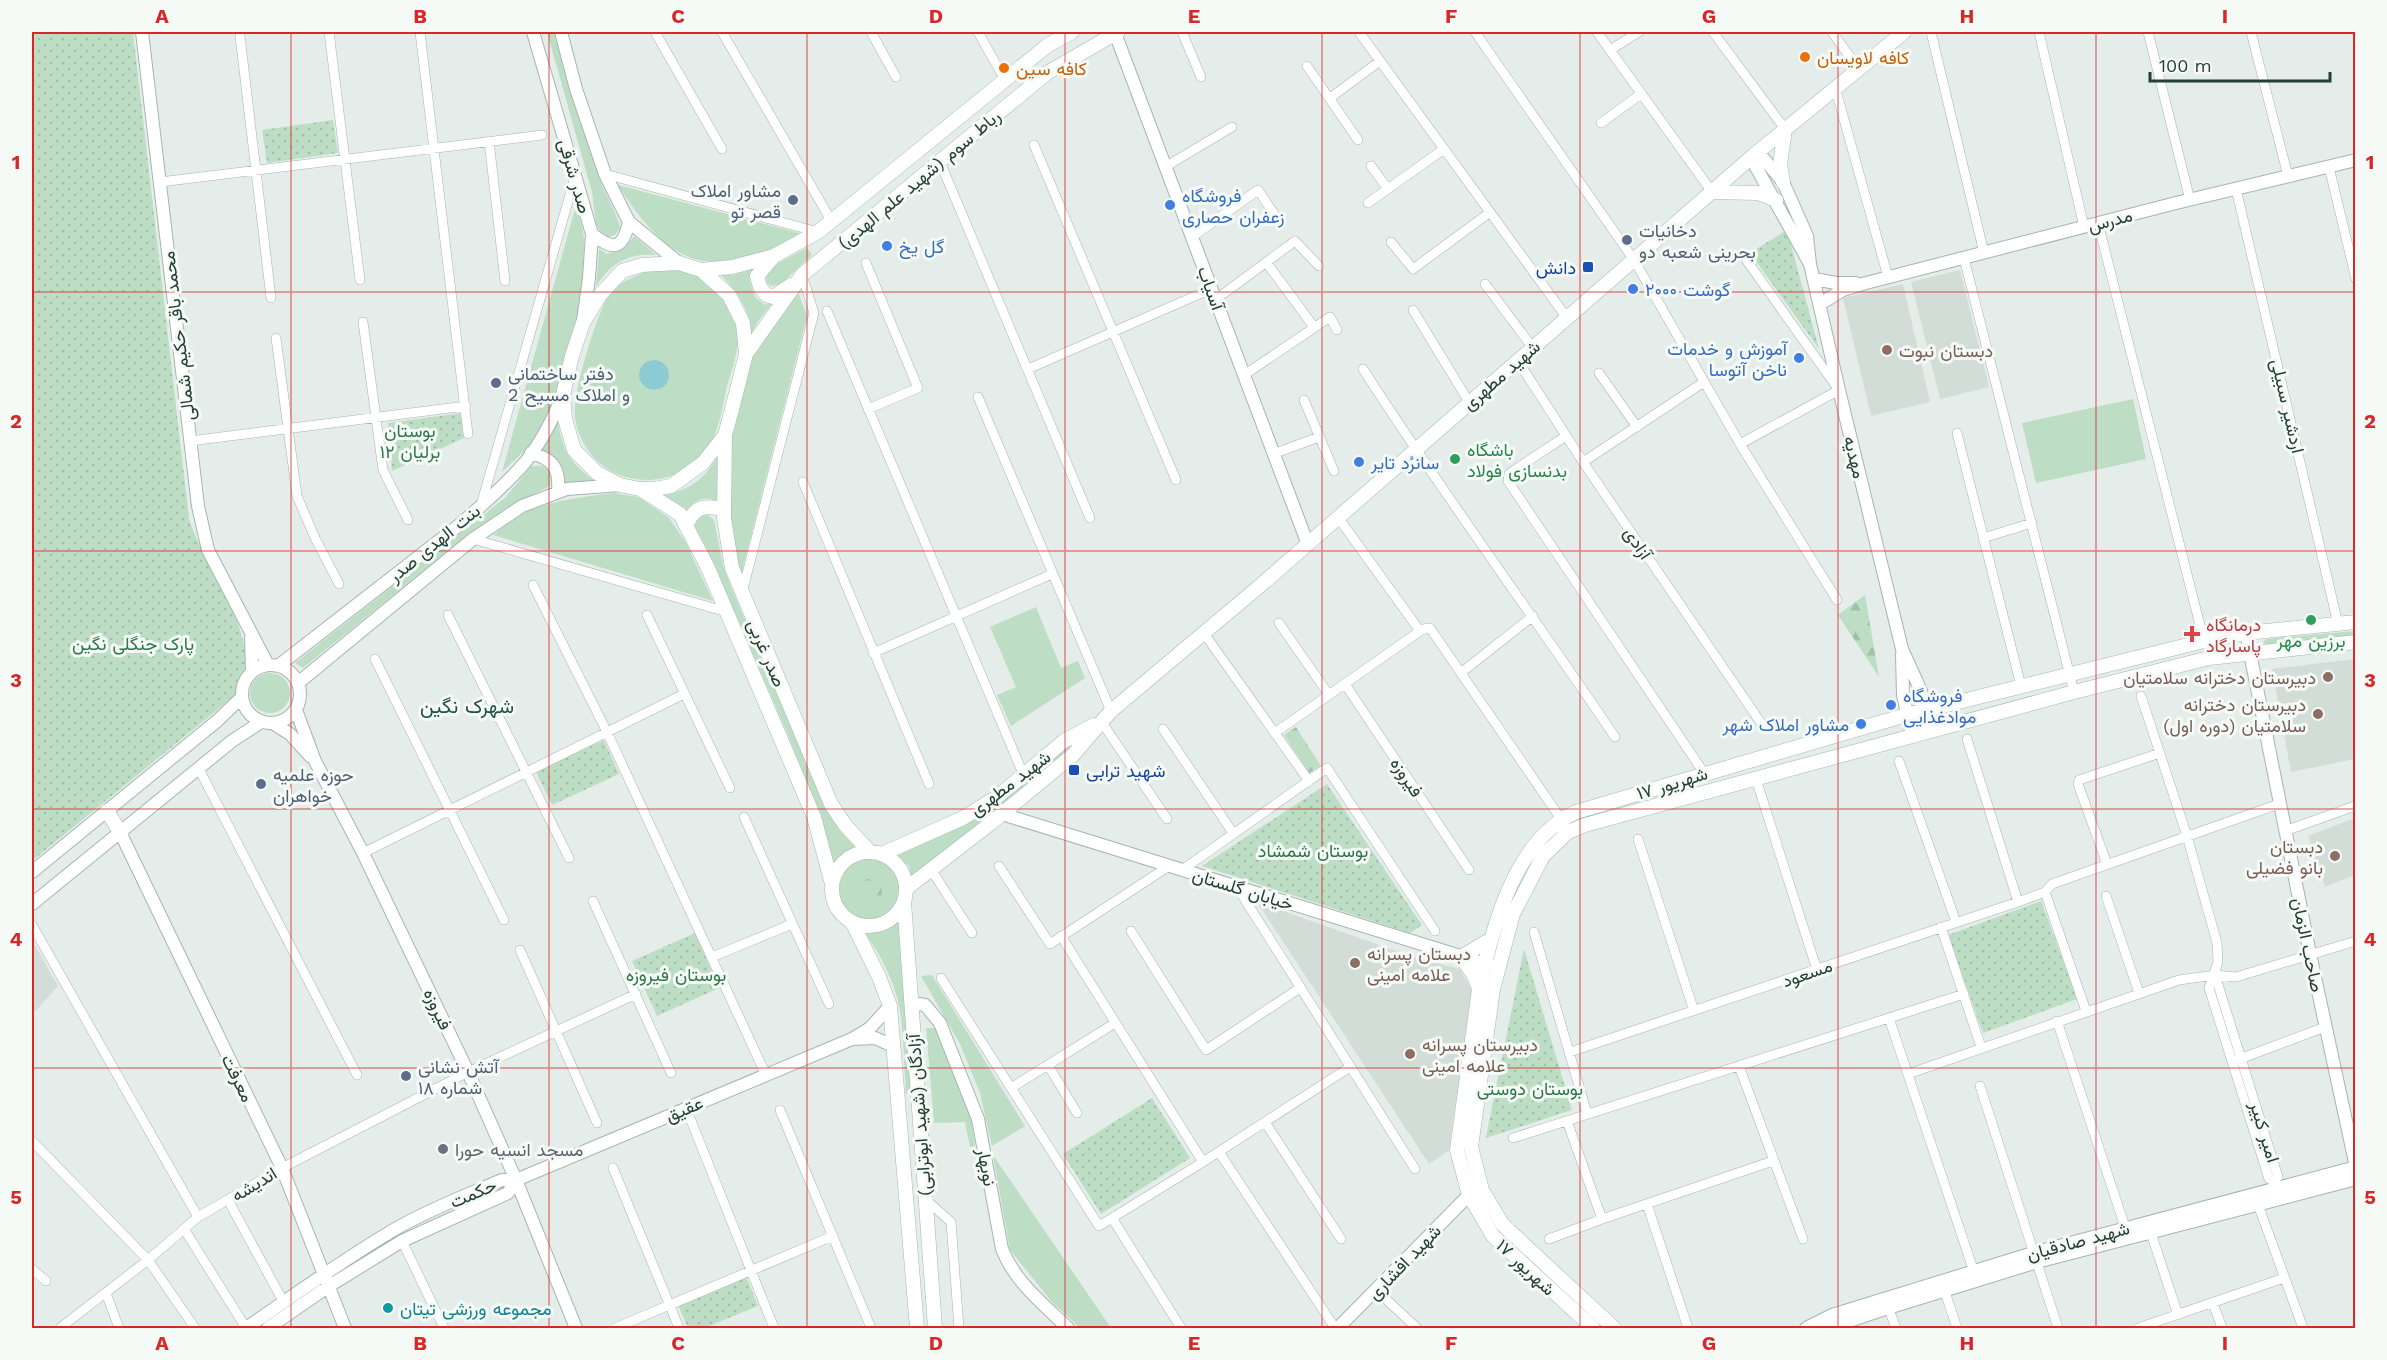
<svg xmlns="http://www.w3.org/2000/svg" width="2387" height="1360" viewBox="0 0 2387 1360" font-family="'Work Sans',Vazirmatn,sans-serif">
	<style>
		.built { fill: #d2ddd8 }
		.grass { fill: #bddec4; fill-rule: evenodd }
		.forest { fill: url(#forest-firs) }
		.park { fill: url(#park-dots) }
		.water { fill: #8ccbd2 }
		.lines { fill: none; stroke-linecap: round; stroke-linejoin: round }
		.minor-casing { stroke: #a6b5b0; stroke-width: 10 }
		.tertiary-casing { stroke: #a6b5b0; stroke-width: 14 }
		.secondary-casing { stroke: #a2b9b0; stroke-width: 15 }
		.minor { stroke: #fff; stroke-width: 9 }
		.tertiary { stroke: #fff; stroke-width: 12 }
		.secondary { stroke: #fff; stroke-width: 14 }
		.grid { fill: none; stroke: #d62828; stroke-width: 1.5; stroke-opacity: 0.55 }
		.food-dot { fill: #e8710a; stroke: #f5faf7; stroke-width: 2 }
		.service-dot { fill: #5c6f8a; stroke: #f5faf7; stroke-width: 2 }
		.shop-dot { fill: #3f7fe0; stroke: #f5faf7; stroke-width: 2 }
		.transit-dot { fill: #1a4fb4; stroke: #f5faf7; stroke-width: 2 }
		.education-dot { fill: #8d6e63; stroke: #f5faf7; stroke-width: 2 }
		.leisure-dot { fill: #2e9e5b; stroke: #f5faf7; stroke-width: 2 }
		.health-dot { fill: #e0444e; stroke: #f5faf7; stroke-width: 2 }
		.worship-dot { fill: #6b7280; stroke: #f5faf7; stroke-width: 2 }
		.culture-dot { fill: #0f9aa8; stroke: #f5faf7; stroke-width: 2 }
		.labels { text-anchor: middle; dominant-baseline: central; stroke-width: 6; stroke-linejoin: round; paint-order: stroke }
		.food-label { font-size: 18px; fill: #c56008; stroke: #f5faf7; text-anchor: start }
		.street-label { font-size: 18px; fill: #233f36; stroke: #f5faf7 }
		.service-label { font-size: 18px; fill: #4e5e75; stroke: #f5faf7; text-anchor: start }
		.shop-label { font-size: 18px; fill: #366cbe; stroke: #f5faf7; text-anchor: start }
		.transit-label { font-size: 18px; fill: #164399; stroke: #f5faf7; text-anchor: end }
		.education-label { font-size: 18px; fill: #785e54; stroke: #f5faf7; text-anchor: start }
		.park-label { font-size: 18px; fill: #2d7646; stroke: #f5faf7 }
		.leisure-label { font-size: 18px; fill: #27864d; stroke: #f5faf7; text-anchor: start }
		.health-label { font-size: 18px; fill: #be3a42; stroke: #f5faf7; text-anchor: start }
		.worship-label { font-size: 18px; fill: #5b616d; stroke: #f5faf7; text-anchor: start }
		.culture-label { font-size: 18px; fill: #0d838f; stroke: #f5faf7; text-anchor: start }
		.neighbourhood-label { font-size: 20px; fill: #1f5243; stroke: #f5faf7 }
		.neatline { fill: none; stroke: #d62828; stroke-width: 2 }
		.grid-label { font-size: 20px; text-anchor: middle; font-weight: bold; fill: #d62828 }
	</style>
	<defs>
		<pattern id="forest-firs" width="22" height="20" patternUnits="userSpaceOnUse" patternTransform="scale(1.5)"><rect width="22" height="20" fill="#bddec4"/><path d="M5 1l3.5 6h-7zM16 11l3.5 6h-7z" fill="#a2c0a9"/></pattern>
		<pattern id="park-dots" width="8" height="8" patternUnits="userSpaceOnUse" patternTransform="scale(1.5)"><rect width="8" height="8" fill="#bddec4"/><path d="M2 2h.1M6 6h.1" fill="none" stroke="#a2c0a9" stroke-width="1.8" stroke-linecap="round"/></pattern>
	</defs>
	<rect width="100%" height="100%" fill="#e4ede9"/>
	<path class="built" d="M1960,270l29,117 -49,12 -29,-117z
		M1903,284l27,118 -59,14 -28,-118z
		M2355,659v100l-64,13 -19,-103z
		M2355,818v57l-30,12 -17,-51z
		M1257,902l162,57 41,10 12,22 -23,159 -20,14z
		M32,940l26,46 -26,29z"/>
	<path class="grass" d="M547,32h7c13,49 29,97 45,145 6,18 17,33 21,51l-5,7 -7,2 -8,-6 -4,-7 -4,-32z
		M618,185l185,49c-92,47 -130,37 -185,-49z
		M576,205c3,12 8,25 8,36 0,63 -17,148 -53,202 -7,10 -19,19 -29,29z
		M634,236l22,19c-28,-2 -46,8 -60,32l3,-38 8,5c12,-3 20,-6 27,-18z
		M807,248l5,7 -31,29 -10,2 -4,-3 -2,-10 7,-7z
		M756,268l-7,10 6,19 10,8 9,-4 -15,19 -8,14c-1,-25 -14,-42 -31,-60l13,1z
		M651,270c14,0 29,-2 41,3 25,11 47,41 46,68 -1,15 -7,31 -11,45 -4,18 -7,40 -16,57 -23,43 -85,49 -117,15 -9,-10 -18,-27 -19,-41 -3,-22 21,-102 34,-122 8,-13 29,-20 42,-25zM650,360l10,1 7,7 -8,21c-14,3 -22,-6 -19,-20z
		M797,289l10,27 -66,259c-20,-68 -15,-151 11,-217 8,-20 33,-50 45,-69z
		M2133,399l13,60 -110,24 -14,-60z
		M558,420c3,29 13,44 37,61l-30,2c1,-16 -9,-26 -23,-33z
		M717,458v43c-15,-6 -22,0 -33,11l-9,-9 -14,-9c27,-2 42,-14 56,-36z
		M531,466h11l8,5v15l-39,19 -46,32 -162,131 -8,-5 211,-166z
		M613,493l26,4 30,21 17,25 27,58 -220,-66c10,-7 20,-16 31,-22 28,-13 59,-16 89,-20z
		M707,514l7,6 9,45 8,22 91,213c10,19 18,35 36,48 -12,2 -18,9 -26,18l-16,-61 -30,-75 -81,-185c-6,-10 -14,-18 -7,-29z
		M1036,607l25,61 17,-7 7,17 -74,48 -14,-31 19,-8 -26,-60z
		M2355,631v8l-88,7 -4,-4 4,-3z
		M250 693a20 20 0 1 1 40 0a20 20 0 1 1-40 0Z
		M1093,726l3,2 -101,85 -84,65 -2,-11 -13,-14c75,-25 137,-77 197,-127z
		M837 891a32 32 0 1 1 64 0a32 32 0 1 1-64 0Z
		M899,918l14,176h-7c-2,-27 -2,-56 -6,-83 -4,-27 -20,-58 -36,-79l21,-2z
		M932,975l93,151 -33,20 -12,-53 -20,-49 -39,-68z
		M926,1028h10c19,36 35,78 39,118l-5,1 -5,-25 -31,1z
		M993,1155l118,173h-31l-28,-26 -42,-52z"/>
	<path class="forest" d="M1865,595l14,82 -41,-62z
		M1296,727l25,39 -12,7 -25,-38z
		M858 891a12 12 0 1 1 24 0a12 12 0 1 1-24 0Z"/>
	<path class="park" d="M32,32h101l56,487c14,43 56,98 57,141 1,10 -5,22 -7,32l-207,169z
		M333,120l5,33 -71,10 -5,-33z
		M1787,230l32,119 -69,-96z
		M462,413l2,25 -72,33 -4,-48z
		M604,740l15,34 -67,31 -16,-33z
		M1327,784l95,141 -12,8 -208,-67z
		M2041,901l36,98 -94,34 -35,-98z
		M695,933l24,55 -62,28 -25,-55z
		M1524,949l48,161 -86,28v-1z
		M1152,1098l38,60 -89,56 -38,-60z
		M746,1276l12,30 -54,22h-16l-10,-23z"/>
	<path class="water" d="M639 375a15 15 0 1 1 30 0a15 15 0 1 1-30 0Z"/>
	<g class="lines">
		<defs>
			<path id="minor" d="M329,32l31,248
				M420,32l48,402
				M655,32l67,117
				M722,32l110,190
				M871,32l25,45
				M978,32l27,48
				M1182,32l19,45
				M1359,32l208,286
				M1475,32l159,228 106,184 97,156
				M1597,32l115,160
				M1713,32l72,97
				M1832,32l26,36
				M1931,32l53,221
				M2039,32l45,195
				M2148,32l42,168
				M2251,32l37,144
				M240,36l31,262
				M1610,50l29,-18
				M1307,66l51,74
				M1835,87l53,190
				M1330,98l50,-37
				M1601,123l40,-29
				M489,141l16,140
				M1034,145l142,335
				M940,162l150,356
				M1371,166l17,23
				M1165,167l67,-40
				M2329,167l27,112
				M605,174l213,58
				M160,182l382,-47
				M2236,189l102,435
				M1368,203l76,-54
				M2098,223l106,418
				M1192,237l66,-47 19,28
				M1391,242l22,27 76,-56
				M1964,258l110,434
				M1266,262l48,65
				M866,263l52,125 -50,21
				M1485,284l48,64
				M1215,300l80,-59 24,25
				M1413,310l56,92
				M827,311l197,465
				M363,322l20,148 25,50
				M276,338l21,158 18,42 24,46
				M1518,361l65,101 178,261
				M1028,369l183,-80
				M1363,369c80,125 169,245 252,368
				M1599,373l38,54
				M1244,375l86,-58 7,13
				M978,397l133,314
				M1304,400l30,71
				M1957,433l64,253
				M1566,436l-53,35 -4,3 -1,7 196,292
				M190,441l276,-35
				M1740,444l99,-54 -92,-129
				M1273,454l46,-17
				M1583,462l121,-80
				M803,482l126,302
				M481,505l94,-328
				M1337,516l83,115
				M1983,538l49,-15
				M473,539l254,73
				M533,585l74,147 159,343
				M742,593l72,-280 -12,-38
				M448,615l121,243
				M647,615l83,173
				M1279,623l50,72
				M1203,632l106,149
				M873,653l179,-79
				M375,659l129,261
				M1462,672l71,-56
				M1345,684l124,186
				M2141,696l46,140 30,107 1,19 -9,26 60,191 5,1 4,-3 -63,-202
				M1101,721l66,98
				M1163,729l70,104
				M1276,732l144,-101 7,-3h3l131,191
				M1967,739l51,163
				M1899,761l57,161
				M199,769l158,306
				M1756,779l61,191
				M744,817l85,187
				M2285,831l70,-25
				M1638,839l56,172
				M363,853l321,-159
				M2107,864l-29,-80 1,-4 81,-27
				M999,866l51,78 119,-78
				M930,868l42,65
				M1182,870l145,-102 108,163
				M1237,887l178,282
				M2045,892l41,119
				M2106,896l33,97
				M593,901l78,172
				M32,925l166,292
				M1941,927l40,120
				M1131,931l75,119 94,-62
				M1534,932l52,178
				M1061,936l142,226
				M520,950l77,173
				M712,957l80,-33
				M941,978l158,248 104,-64 147,-95
				M1889,1018l86,257
				M2057,1021l70,212
				M1570,1052l448,-150 27,-10 7,-8 227,-80
				M2237,1060l88,-33
				M1048,1065l29,48
				M1739,1066l64,173
				M1908,1074l271,-94 36,-5 21,2 120,-36
				M1980,1086l78,242
				M1011,1088l104,-65
				M686,1108l88,220
				M780,1110l91,218
				M1567,1121l35,98
				M1265,1122l76,117
				M1513,1138l451,-144
				M32,1141l116,119 47,68
				M1219,1152l116,176
				M613,1168l66,160
				M925,1199l26,23 8,106
				M2256,1199l47,129
				M228,1200l56,103
				M1647,1204l41,124
				M1112,1218l69,110
				M2149,1227l29,88
				M184,1229l62,99
				M1549,1239l53,-20 171,-58
				M402,1241l42,87
				M32,1269l14,12
				M1943,1286l14,42
				M1376,1290l41,38
				M106,1293l13,35
				M2213,1303l9,25
				M1887,1304l9,24
				M60,1328l88,-68 50,-43 84,-49 186,-96 168,-78
				M615,1328l218,-92
				M2138,1328l146,-50"/>
			<path id="tertiary" d="M142,32l56,474 10,44 60,115
				M533,32l59,202 -3,44 -6,43
				M561,32l15,57 29,85 24,48 50,41
				M1115,33l192,509
				M592,234c22,17 30,16 37,-12
				M1810,264l-54,-97 -2,-12 10,4 19,23 24,54 3,28 29,126 63,259 19,42 9,40
				M1814,279l22,4h20
				M1820,304l23,-14 23,-7 310,-80 180,-43
				M531,453c22,6 29,15 27,39
				M2246,633l64,321 46,213
				M251,638l1,33
				M1902,654l1,41 9,40
				M242 694a29 29 0 1 1 58 0a29 29 0 1 1-58 0Z
				M278,666l180,-140c21,-18 43,-37 62,-58 19,-20 32,-47 43,-73
				M298,683l175,-144 49,-33 45,-17 53,-4
				M296,710l19,51 48,92 105,219 48,108 60,148
				M274,724l16,10 20,22
				M1002,814l497,154
				M120,832l162,336 63,160
				M32,872l185,-151 25,-24
				M32,904l200,-163 29,-19
				M912,1003l13,2 15,18 38,96 24,130c13,33 41,55 66,79
				M853,1039l22,-1 18,8
				M246,1328c50,-34 99,-70 151,-100 33,-19 70,-33 105,-48h14l336,-141 18,-11 20,-22
				M268,1328l61,-42 73,-45 106,-48 8,-13
				M1338,1328l131,-133 7,-2
				M1806,1328l26,-13 201,-62 323,-86
				M1828,1328l60,-20 149,-46 319,-83"/>
			<path id="secondary" d="M1783,182l-3,-17 5,-36
				M1712,192l46,1 18,7
				M774,256l-17,20 3,11 6,8 7,2 18,-12
				M679,263l22,7 28,25 14,28 3,31 -15,59 -6,22 -22,28 -25,18 -7,5 -16,3h-15l-20,-4 -23,-12 -23,-23 -9,-31 -2,-24 9,-39 11,-33 17,-28 22,-24 20,-6z
				M701,270l31,-3 42,-11 44,-24 230,-187 24,-13
				M746,354l56,-79 245,-202 71,-41
				M725,435l-1,83 8,50 99,236 14,21 25,27
				M640,489l40,25 28,54 106,249 18,67
				M686,526c9,-20 17,-21 38,-17
				M107,811l13,21
				M832 889a37 37 0 1 1 74 0a37 37 0 1 1-74 0Z
				M882,854l81,-36 34,-21 67,-56 30,-16
				M907,888l84,-65 82,-68 38,-44 144,-121 499,-435 150,-123
				M904,902l31,426
				M852,922l27,55 11,29 27,322
				M1479,989l-6,-15 -12,-17 30,-18
				M1593,1328l-100,-92 -24,-41 -12,-45 22,-161c14,-62 35,-149 97,-177l330,-97 298,-74 42,-8 110,-11
				M1614,1328l-111,-103 -21,-35 -11,-43 22,-158 20,-75 30,-58 25,-24 17,-7 489,-133 135,-34 147,-16"/>
		</defs>
		<use href="#minor" class="minor-casing"/>
		<use href="#tertiary" class="tertiary-casing"/>
		<use href="#secondary" class="secondary-casing"/>
		<use href="#minor" class="minor"/>
		<use href="#tertiary" class="tertiary"/>
		<use href="#secondary" class="secondary"/>
	</g>
	<path class="grid" d="M291,32v1296M549,32v1296M807,32v1296M1065,32v1296M1322,32v1296M1580,32v1296M1838,32v1296M2096,32v1296M32,292h2324M32,551h2324M32,809h2324M32,1068h2324"/>
	<g class="food-dot">
		<circle cx="1805" cy="57" r="6"/>
		<circle cx="1004" cy="68" r="6"/>
	</g>
	<g class="service-dot">
		<circle cx="793" cy="200" r="6"/>
		<circle cx="1627" cy="240" r="6"/>
		<circle cx="496" cy="383" r="6"/>
		<circle cx="261" cy="784" r="6"/>
		<circle cx="406" cy="1076" r="6"/>
	</g>
	<g class="shop-dot">
		<circle cx="1170" cy="205" r="6"/>
		<circle cx="887" cy="246" r="6"/>
		<circle cx="1633" cy="289" r="6"/>
		<circle cx="1799" cy="358" r="6"/>
		<circle cx="1359" cy="462" r="6"/>
		<circle cx="1891" cy="705" r="6"/>
		<circle cx="1861" cy="724" r="6"/>
	</g>
	<g class="transit-dot">
		<rect x="1582" y="261" width="12" height="12" rx="3"/>
		<rect x="1068" y="764" width="12" height="12" rx="3"/>
	</g>
	<g class="education-dot">
		<circle cx="1887" cy="350" r="6"/>
		<circle cx="2328" cy="677" r="6"/>
		<circle cx="2318" cy="714" r="6"/>
		<circle cx="2335" cy="856" r="6"/>
		<circle cx="1355" cy="963" r="6"/>
		<circle cx="1410" cy="1054" r="6"/>
	</g>
	<g class="leisure-dot">
		<circle cx="1455" cy="459" r="6"/>
		<circle cx="2311" cy="620" r="6"/>
	</g>
	<path class="health-dot" d="M2189 625h6v6h6v6h-6v6h-6v-6h-6v-6h6z"/>
	<circle class="worship-dot" cx="443" cy="1149" r="6"/>
	<circle class="culture-dot" cx="388" cy="1308" r="6"/>
	<g class="labels">
		<g class="food-label">
			<text x="1817" y="57">کافه لاویسان</text>
			<text x="1016" y="68">کافه سین</text>
		</g>
		<g class="street-label">
			<text transform="translate(575 176) rotate(74)">صدر شرقی</text>
			<text transform="translate(919 179) rotate(-40)">رباط سوم (شهید علم الهدی)</text>
			<text transform="translate(2110 220) rotate(-15)">مدرس</text>
			<text transform="translate(1211 288) rotate(70)">آسیاب</text>
			<text transform="translate(178 336) rotate(-97)">محمد باقر حکیم شمالی</text>
			<text transform="translate(1501 375) rotate(-41)">شهید مطهری</text>
			<text transform="translate(2288 406) rotate(77)">اردشیر سبیلی</text>
			<text transform="translate(1855 457) rotate(76)">مهدیه</text>
			<text transform="translate(434 543) rotate(-39)">بنت الهدی صدر</text>
			<text transform="translate(1638 543) rotate(56)">آزادی</text>
			<text transform="translate(767 653) rotate(67)">صدر غربی</text>
			<text transform="translate(1407 777) rotate(56)">فیروزه</text>
			<text transform="translate(1010 783) rotate(-37)">شهید مطهری</text>
			<text transform="translate(1672 783) rotate(-17)">۱۷ شهریور</text>
			<text transform="translate(1243 889) rotate(17)">خیابان گلستان</text>
			<text transform="translate(2308 945) rotate(78)">صاحب الزمان</text>
			<text transform="translate(1807 973) rotate(-19)">مسعود</text>
			<text transform="translate(438 1009) rotate(65)">فیروزه</text>
			<text transform="translate(238 1078) rotate(64)">معرفت</text>
			<text transform="translate(684 1109) rotate(-23)">عقیق</text>
			<text transform="translate(919 1115) rotate(-94)">آزادگان (شهید ابوترابی)</text>
			<text transform="translate(2265 1132) rotate(73)">امیر کبیر</text>
			<text transform="translate(987 1167) rotate(79)">نوبهار</text>
			<text transform="translate(254 1184) rotate(-31)">اندیشه</text>
			<text transform="translate(473 1193) rotate(-23)">حکمت</text>
			<text transform="translate(2078 1241) rotate(-15)">شهید صادقیان</text>
			<text transform="translate(1404 1262) rotate(-46)">شهید افشاری</text>
			<text transform="translate(1526 1267) rotate(43)">۱۷ شهریور</text>
		</g>
		<g class="service-label">
			<text x="781" y="190" text-anchor="end">مشاور املاک<tspan x="781" dy="21">قصر تو</tspan></text>
			<text x="1639" y="230">دخانیات<tspan x="1639" dy="21">بحرینی شعبه دو</tspan></text>
			<text x="508" y="373">دفتر ساختمانی<tspan x="508" dy="21">و املاک مسیح 2</tspan></text>
			<text x="273" y="774">حوزه علمیه<tspan x="273" dy="21">خواهران</tspan></text>
			<text x="418" y="1066">آتش نشانی<tspan x="418" dy="21">شماره ۱۸</tspan></text>
		</g>
		<g class="shop-label">
			<text x="1182" y="195">فروشگاه<tspan x="1182" dy="21">زعفران حصاری</tspan></text>
			<text x="899" y="246">گل یخ</text>
			<text x="1645" y="289">گوشت ۲۰۰۰</text>
			<text x="1787" y="348" text-anchor="end">آموزش و خدمات<tspan x="1787" dy="21">ناخن آتوسا</tspan></text>
			<text x="1371" y="462">سانرُد تایر</text>
			<text x="1903" y="695">فروشگاه<tspan x="1903" dy="21">موادغذایی</tspan></text>
			<text x="1849" y="724" text-anchor="end">مشاور املاک شهر</text>
		</g>
		<g class="transit-label">
			<text x="1576" y="267">دانش</text>
			<text x="1086" y="770" text-anchor="start">شهید ترابی</text>
		</g>
		<g class="education-label">
			<text x="1899" y="350">دبستان نبوت</text>
			<text x="2316" y="677" text-anchor="end">دبیرستان دخترانه سلامتیان</text>
			<text x="2306" y="704" text-anchor="end">دبیرستان دخترانه<tspan x="2306" dy="21">سلامتیان (دوره اول)</tspan></text>
			<text x="2323" y="846" text-anchor="end">دبستان<tspan x="2323" dy="21">بانو فضیلی</tspan></text>
			<text x="1367" y="953">دبستان پسرانه<tspan x="1367" dy="21">علامه امینی</tspan></text>
			<text x="1422" y="1044">دبیرستان پسرانه<tspan x="1422" dy="21">علامه امینی</tspan></text>
		</g>
		<g class="park-label">
			<text x="410" y="430">بوستان<tspan x="410" dy="21">برلیان ۱۲</tspan></text>
			<text x="133" y="643">پارک جنگلی نگین</text>
			<text x="1313" y="850">بوستان شمشاد</text>
			<text x="676" y="974">بوستان فیروزه</text>
			<text x="1530" y="1088">بوستان دوستی</text>
		</g>
		<g class="leisure-label">
			<text x="1467" y="449">باشگاه<tspan x="1467" dy="21">بدنسازی فولاد</tspan></text>
			<text x="2311" y="640" text-anchor="middle">برزین مهر</text>
		</g>
		<g class="health-label">
			<text x="2206" y="624">درمانگاه<tspan x="2206" dy="21">پاسارگاد</tspan></text>
		</g>
		<g class="worship-label">
			<text x="455" y="1149">مسجد انسیه حورا</text>
		</g>
		<g class="culture-label">
			<text x="400" y="1308">مجموعه ورزشی تیتان</text>
		</g>
		<g class="neighbourhood-label">
			<text x="467" y="706">شهرک نگین</text>
		</g>
	</g>
	<rect width="2387" height="1360" fill="none" stroke="#f5faf7" stroke-width="66"/>
	<path d="M2150 72v9h180v-9" fill="none" stroke="#233f36" stroke-width="3"/>
	<text x="2159" y="72" font-size="18" fill="#233f36" stroke="#f5faf7" stroke-width="4.5" paint-order="stroke">100 m</text>
	<rect x="33" y="33" width="2321" height="1294" class="neatline"/>
	<g class="grid-label">
		<text x="162" y="23">A</text>
		<text x="420" y="23">B</text>
		<text x="678" y="23">C</text>
		<text x="936" y="23">D</text>
		<text x="1194" y="23">E</text>
		<text x="1451" y="23">F</text>
		<text x="1709" y="23">G</text>
		<text x="1967" y="23">H</text>
		<text x="2225" y="23">I</text>
		<text x="16" y="169">1</text>
		<text x="2370" y="169">1</text>
		<text x="16" y="428">2</text>
		<text x="2370" y="428">2</text>
		<text x="16" y="687">3</text>
		<text x="2370" y="687">3</text>
		<text x="16" y="946">4</text>
		<text x="2370" y="946">4</text>
		<text x="16" y="1204">5</text>
		<text x="2370" y="1204">5</text>
		<text x="162" y="1350">A</text>
		<text x="420" y="1350">B</text>
		<text x="678" y="1350">C</text>
		<text x="936" y="1350">D</text>
		<text x="1194" y="1350">E</text>
		<text x="1451" y="1350">F</text>
		<text x="1709" y="1350">G</text>
		<text x="1967" y="1350">H</text>
		<text x="2225" y="1350">I</text>
	</g>
</svg>
